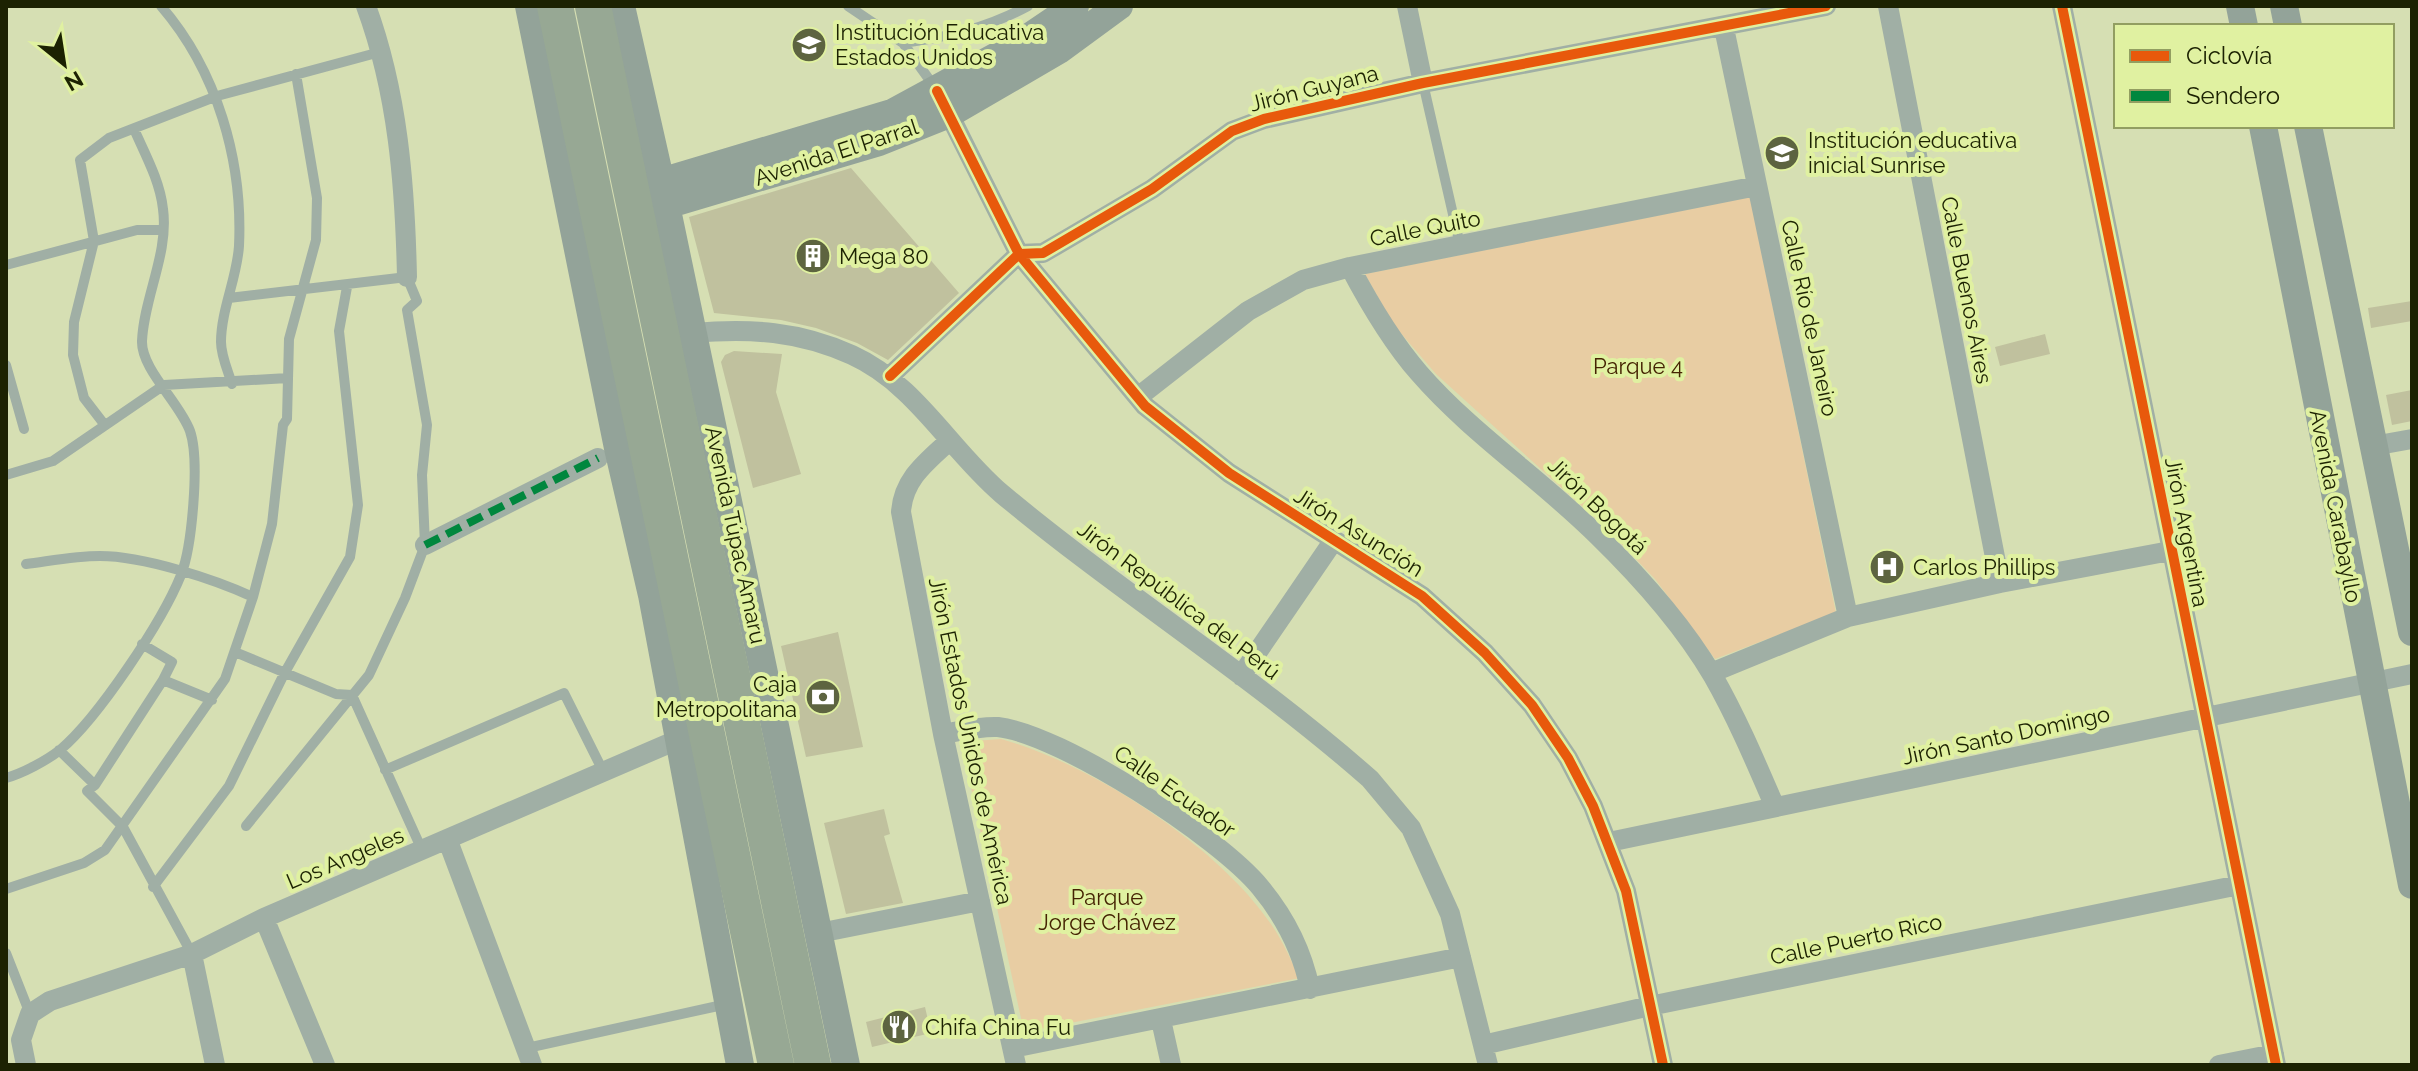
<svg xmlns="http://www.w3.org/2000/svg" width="2418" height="1071" viewBox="0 0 2418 1071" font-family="Raleway,sans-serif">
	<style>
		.green { fill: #e8cda3 }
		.building { fill: #c0c19e }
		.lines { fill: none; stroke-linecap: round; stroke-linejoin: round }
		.lane { stroke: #a0afa5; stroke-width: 10 }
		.street { stroke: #a0afa5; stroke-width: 20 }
		.secondary { stroke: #93a399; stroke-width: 28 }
		.highway { stroke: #97a894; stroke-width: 36 }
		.quiet { stroke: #00873e; stroke-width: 8; stroke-dasharray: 16 8; stroke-linecap: butt }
		.cycleway-casing { stroke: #e0f1a1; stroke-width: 15 }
		.cycleway { stroke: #e8590c; stroke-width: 10 }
		.labels { text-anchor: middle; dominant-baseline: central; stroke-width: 8; stroke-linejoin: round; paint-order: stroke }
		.poi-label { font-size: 22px; fill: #1c2202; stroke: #e0f1a1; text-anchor: start }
		.street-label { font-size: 22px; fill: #1c2202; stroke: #e0f1a1 }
		.park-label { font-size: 22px; fill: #452303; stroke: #e0f1a1 }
	</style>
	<rect width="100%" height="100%" fill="#d6dfb3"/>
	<path class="green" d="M1750,197l86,416 -121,46 -60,-80 -49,-51 -170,-154 -44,-51 -27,-49z
		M1001,739c91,25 217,107 270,185 12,17 20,37 29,54l-276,54 -63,-290z"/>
	<path class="building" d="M851,168l108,125 -71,67 -31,-17 -41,-15 -35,-8 -67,-7 -25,-96z
		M2412,301v20l-41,7 -3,-20z
		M2045,334l5,20 -50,12 -5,-19z
		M734,351l48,3 -6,38 25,82 -48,14 -32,-126 4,-7z
		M2412,390v31l-20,4 -6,-30z
		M838,632l25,115 -57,10 -25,-111z
		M884,809l6,25 -6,2 19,67 -57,11 -22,-91z
		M925,1007l6,26 -59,14 -6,-25z"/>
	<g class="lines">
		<path class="lane" d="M161,6c56,65 82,154 78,240 -2,32 -18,64 -18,96 0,14 7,29 11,42
			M848,6l55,37 33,46
			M903,43c46,-6 84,-15 125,-37
			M1423,83l37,162
			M6,265l131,-35h26
			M229,298l178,-21 10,24 -10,9 20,115 -5,50 3,70 -20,53 -36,77 -123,151
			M6,365l18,64
			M104,424l-20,-26 -11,-43 1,-33 20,-81 -14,-81 29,-22 108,-42 163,-44
			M6,475l47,-14 111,-76 124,-7
			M26,564c24,-3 49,-8 74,-8 43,0 114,23 153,41
			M142,644l30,18 -9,18 49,20
			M235,652l101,42 16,1
			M352,695l70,155
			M59,750l36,35 -8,6 36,36 69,127
			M385,770l179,-77 40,80
			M6,778c17,-5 40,-17 54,-28 38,-32 102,-128 121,-175 11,-28 19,-115 9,-144 -10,-28 -49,-62 -48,-90 2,-44 27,-88 21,-132 -3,-28 -18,-55 -29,-80
			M95,785l68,-105
			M153,887l76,-101 55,-112 66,-117 8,-52 -19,-174 8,-44
			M6,889l78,-26 21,-13 120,-171 28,-82 19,-73 11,-99 4,-6 2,-80 27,-99 1,-42 -21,-124
			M6,953l24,61
			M527,1048l200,-44"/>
		<path class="street" d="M366,6c32,87 39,179 41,271
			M1407,6l16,77
			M1888,6l112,577
			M2062,6l214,1059
			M1724,28l124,589
			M944,104l75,150 126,152 84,67 193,123 63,57 47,52 36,53 25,48 33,85 37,174
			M1350,267c20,38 41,74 69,106 53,61 122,106 179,163 42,41 85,89 115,140 24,42 43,87 62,131
			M693,333c57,-5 106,-2 159,22 64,29 98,95 150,139 119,99 251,182 368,285l41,49 39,86 38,151
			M890,376l129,-122 24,-1 109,-64 80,-58 32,-12 159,-36 403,-77
			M1138,397l110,-86 55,-31 47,-13 407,-81
			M948,442c-23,21 -45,38 -47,70l42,222 73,331
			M2373,446l39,-7
			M425,545l173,-87
			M1711,673l137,-56 152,-34 170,-32
			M1241,676l93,-136
			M943,734c17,-3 38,-8 55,-7 63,7 221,110 262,160 25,30 42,63 50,102
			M448,841l84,224
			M1609,842l803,-168
			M264,918l61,147
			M819,933l161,-32
			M192,954l23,111
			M1161,1020l10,45
			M1483,1045l167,-39 589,-121
			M1013,1048l448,-91
			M26,1065l-5,-25 9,-26 20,-13 142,-47 72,-36 413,-178
			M2219,1065l55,-11"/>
		<path class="secondary" d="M529,6l89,442 34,147 88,470
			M621,6l45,199 180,860
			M2240,6l4,20
			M2284,6l4,20
			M2263,126l149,759
			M2308,126l104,506
			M661,182l231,-69 127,-69 56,-38
			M666,205l213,-63 70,-28 110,-64 60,-44"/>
		<path class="highway" d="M555,6l221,1059
			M593,6l220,1059"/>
		<path class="quiet" d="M425,545l173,-87"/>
		<defs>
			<path id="cycleway" d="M2062,6l214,1059
				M937,91l82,163 126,152 84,67 193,123 63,57 47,52 36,53 25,48 33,85 37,174
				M890,376l129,-122 24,-1 109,-64 80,-58 32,-12 159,-36 403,-77"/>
		</defs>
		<use href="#cycleway" class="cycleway-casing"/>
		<use href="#cycleway" class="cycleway"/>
	</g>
	<defs>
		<symbol id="school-disc" viewBox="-11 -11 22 22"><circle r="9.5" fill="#5d6440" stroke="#e0f1a1"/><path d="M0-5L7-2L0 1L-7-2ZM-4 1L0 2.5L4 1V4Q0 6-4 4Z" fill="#fff"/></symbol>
		<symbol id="building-disc" viewBox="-11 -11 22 22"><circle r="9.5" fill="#5d6440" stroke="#e0f1a1"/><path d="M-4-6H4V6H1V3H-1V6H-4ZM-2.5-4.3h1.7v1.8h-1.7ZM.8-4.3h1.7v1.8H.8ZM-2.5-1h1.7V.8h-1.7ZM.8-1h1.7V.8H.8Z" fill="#fff"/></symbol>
		<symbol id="hospital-disc" viewBox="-11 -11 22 22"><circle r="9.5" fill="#5d6440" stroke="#e0f1a1"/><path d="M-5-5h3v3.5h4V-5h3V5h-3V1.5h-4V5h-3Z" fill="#fff"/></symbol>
		<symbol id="bank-disc" viewBox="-11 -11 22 22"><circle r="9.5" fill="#5d6440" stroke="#e0f1a1"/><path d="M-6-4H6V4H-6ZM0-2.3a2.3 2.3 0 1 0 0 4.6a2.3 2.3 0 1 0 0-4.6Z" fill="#fff"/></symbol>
		<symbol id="restaurant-disc" viewBox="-11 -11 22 22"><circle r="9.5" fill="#5d6440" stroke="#e0f1a1"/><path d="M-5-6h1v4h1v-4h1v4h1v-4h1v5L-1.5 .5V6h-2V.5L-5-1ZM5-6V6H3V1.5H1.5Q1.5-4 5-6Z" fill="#fff"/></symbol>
	</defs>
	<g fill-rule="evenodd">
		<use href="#school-disc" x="789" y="25" width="40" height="40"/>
		<use href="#school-disc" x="1762" y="133" width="40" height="40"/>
		<use href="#building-disc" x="793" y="236" width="40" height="40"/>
		<use href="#hospital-disc" x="1867" y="547" width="40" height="40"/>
		<use href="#bank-disc" x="803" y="677" width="40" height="40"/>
		<use href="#restaurant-disc" x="879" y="1007" width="40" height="40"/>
	</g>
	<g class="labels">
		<g class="poi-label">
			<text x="835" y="32">Institución Educativa<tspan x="835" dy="25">Estados Unidos</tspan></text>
			<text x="1808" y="140">Institución educativa<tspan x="1808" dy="25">inicial Sunrise</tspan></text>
			<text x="839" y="256">Mega 80</text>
			<text x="1913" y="567">Carlos Phillips</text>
			<text x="797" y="684" text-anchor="end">Caja<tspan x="797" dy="25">Metropolitana</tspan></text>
			<text x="925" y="1027">Chifa China Fu</text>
		</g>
		<g class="street-label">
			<text transform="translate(1314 88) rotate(-14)">Jirón Guyana</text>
			<text transform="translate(836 152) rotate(-18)">Avenida El Parral</text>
			<text transform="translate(1425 228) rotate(-11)">Calle Quito</text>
			<text transform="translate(1967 290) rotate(79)">Calle Buenos Aires</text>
			<text transform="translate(1810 318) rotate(78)">Calle Río de Janeiro</text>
			<text transform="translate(1598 506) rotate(44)">Jirón Bogotá</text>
			<text transform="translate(2336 506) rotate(79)">Avenida Carabayllo</text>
			<text transform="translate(1359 532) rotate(32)">Jirón Asunción</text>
			<text transform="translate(2187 532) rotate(79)">Jirón Argentina</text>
			<text transform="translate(736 535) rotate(78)">Avenida Túpac Amaru</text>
			<text transform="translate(1179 600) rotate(37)">Jirón República del Perú</text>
			<text transform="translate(2006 735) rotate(-12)">Jirón Santo Domingo</text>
			<text transform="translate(971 741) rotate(78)">Jirón Estados Unidos de América</text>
			<text transform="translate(1175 791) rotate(35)">Calle Ecuador</text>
			<text transform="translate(345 858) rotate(-23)">Los Angeles</text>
			<text transform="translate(1856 939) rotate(-12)">Calle Puerto Rico</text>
		</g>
		<g class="park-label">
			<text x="1638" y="366">Parque 4</text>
			<text x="1107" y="897">Parque<tspan x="1107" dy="25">Jorge Chávez</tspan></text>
		</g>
	</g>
	<rect width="2418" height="1071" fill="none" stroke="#1c2202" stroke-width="16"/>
	<rect x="2114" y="24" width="280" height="104" fill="#e0f1a1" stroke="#929e61" stroke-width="2"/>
	<rect x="2130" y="50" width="40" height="12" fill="#e8590c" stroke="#929e61" stroke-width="2"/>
	<text x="2186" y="64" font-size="24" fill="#1c2202">Ciclovía</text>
	<rect x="2130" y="90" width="40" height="12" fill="#00873e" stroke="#929e61" stroke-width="2"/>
	<text x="2186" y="104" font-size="24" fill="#1c2202">Sendero</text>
	<g transform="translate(64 64) rotate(150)" stroke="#e0f1a1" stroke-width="6" paint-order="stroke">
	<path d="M0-6L14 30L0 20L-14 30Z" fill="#1c2202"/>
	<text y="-12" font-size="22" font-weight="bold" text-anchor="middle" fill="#1c2202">N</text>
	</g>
</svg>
